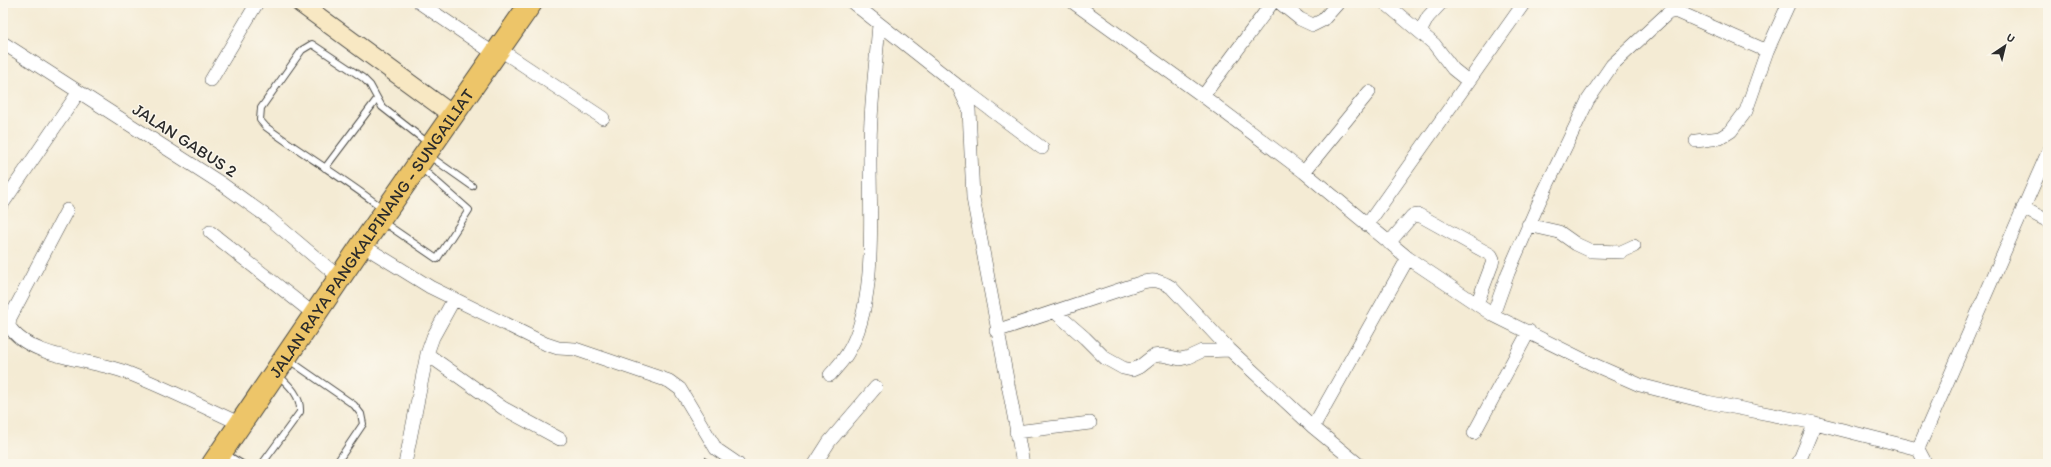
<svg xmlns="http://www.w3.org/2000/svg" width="2051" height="467" viewBox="0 0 2051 467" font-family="Itim,sans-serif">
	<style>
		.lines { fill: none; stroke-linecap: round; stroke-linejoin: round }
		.lane-casing { stroke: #494844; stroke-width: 8 }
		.street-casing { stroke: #494844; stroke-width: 14 }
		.secondary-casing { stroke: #494844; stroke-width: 20 }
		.highway-casing { stroke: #494844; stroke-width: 24 }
		.path { stroke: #494844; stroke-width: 2.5; stroke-dasharray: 1 3; stroke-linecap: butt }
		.lane { stroke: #fff; stroke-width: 6 }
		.street { stroke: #fff; stroke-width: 13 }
		.secondary { stroke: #f8e8c3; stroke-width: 18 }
		.highway { stroke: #edc569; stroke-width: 22 }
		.labels { text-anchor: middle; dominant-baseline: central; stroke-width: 3; stroke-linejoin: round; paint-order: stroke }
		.street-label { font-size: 17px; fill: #2b2b2b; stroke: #fbf7ec }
	</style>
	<rect width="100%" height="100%" fill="#fbf7ec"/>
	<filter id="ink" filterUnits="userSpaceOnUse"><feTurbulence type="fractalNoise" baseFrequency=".025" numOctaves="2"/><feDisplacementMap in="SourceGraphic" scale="8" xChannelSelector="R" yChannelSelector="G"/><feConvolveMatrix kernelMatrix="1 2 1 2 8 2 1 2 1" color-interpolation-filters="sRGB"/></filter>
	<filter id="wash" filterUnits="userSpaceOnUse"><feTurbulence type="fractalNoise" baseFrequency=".012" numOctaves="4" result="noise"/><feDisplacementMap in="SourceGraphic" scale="16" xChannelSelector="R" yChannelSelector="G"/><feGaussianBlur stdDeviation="0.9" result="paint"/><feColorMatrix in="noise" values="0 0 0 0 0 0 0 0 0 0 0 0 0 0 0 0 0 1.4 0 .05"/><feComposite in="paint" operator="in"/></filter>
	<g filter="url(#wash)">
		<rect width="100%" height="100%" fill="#f4ebd4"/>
	</g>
	<g filter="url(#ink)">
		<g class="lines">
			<defs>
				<path id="lane" d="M428,155l44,31
					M325,168l52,-69
					M382,208c-37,-29 -78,-53 -116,-81l-6,-7 1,-12 41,-58 10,-6 51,34 7,7 12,22 46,36
					M383,222l54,37 32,-49 -49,-43
					M289,360l65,45 7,9 2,10 -27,40
					M224,453l18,11
					M262,464l38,-52c1,-16 -10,-26 -21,-36"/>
				<path id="street" d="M420,3l76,52
					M853,3l105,83 11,23 4,89 50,266
					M1074,3l129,93 101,76 104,86 85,57 97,48 50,22 67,17 108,21 103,26 8,15
					M1280,3l20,16 13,6 10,-5 15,-17
					M1385,3l49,41 19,25 15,12
					M1420,32l8,-15 13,-14
					M3,43l219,141 47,34 71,60
					M499,49l104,69
					M211,80l46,-77
					M962,88l80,60
					M1203,96l69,-93
					M1696,141l24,-3 11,-7 15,-20 21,-60 22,-48
					M1304,172l65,-80
					M3,203l75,-110
					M2023,208l25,13
					M67,210l-57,108 -1,8c20,33 85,33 119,47 38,15 76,34 113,51
					M1367,225l157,-222
					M1528,225l31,7 17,12 15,7 30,1 13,-6
					M210,232l105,83
					M1389,243l23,-27 7,-1 72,40 2,4 -1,5 -15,40
					M362,245l68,42 116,57 12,4 17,1 94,32 11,8 36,60 22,15
					M1055,312l30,26 20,20 18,10 9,2 7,-3 14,-11 8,-1 19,4 9,-2 13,-6 28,-1
					M1493,315l15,-42 32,-73 48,-100 24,-35 56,-52 8,-2 91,40
					M996,331l147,-49c11,-3 18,-1 28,5l59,63 83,77 45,37
					M427,354l76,54 57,31
					M830,375c6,-7 12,-13 17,-21 32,-50 22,-147 23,-206 0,-41 6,-83 9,-124
					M1313,427l95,-169
					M1016,432l74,-9
					M1474,433l55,-102
					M1918,449l130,-297
					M405,464l22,-110 6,-17 21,-38
					M815,464l14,-22 47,-55
					M1798,464l17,-41"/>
				<path id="secondary" d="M300,3l154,113"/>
				<g id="highway">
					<path id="s1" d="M213,464l149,-219 169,-242"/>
				</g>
			</defs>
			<use href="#lane" class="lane-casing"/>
			<use href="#street" class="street-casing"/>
			<use href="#secondary" class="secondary-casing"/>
			<use href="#highway" class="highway-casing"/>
			<path class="path" d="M700,464l7,-7"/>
			<use href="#lane" class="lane"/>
			<use href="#street" class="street"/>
			<use href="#secondary" class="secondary"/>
			<use href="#highway" class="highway"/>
		</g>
	</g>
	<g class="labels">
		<g class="street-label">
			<text transform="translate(185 140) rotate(33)">JALAN GABUS 2</text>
			<text stroke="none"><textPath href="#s1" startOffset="280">JALAN RAYA PANGKALPINANG - SUNGAILIAT</textPath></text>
		</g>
	</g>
	<rect width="2051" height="467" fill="none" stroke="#fbf7ec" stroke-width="16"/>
	<g transform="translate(2005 46) rotate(35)" stroke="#fbf7ec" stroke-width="3" paint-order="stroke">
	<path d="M0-3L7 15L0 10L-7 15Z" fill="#2b2b2b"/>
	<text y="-6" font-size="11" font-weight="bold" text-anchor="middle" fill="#2b2b2b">U</text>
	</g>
</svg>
